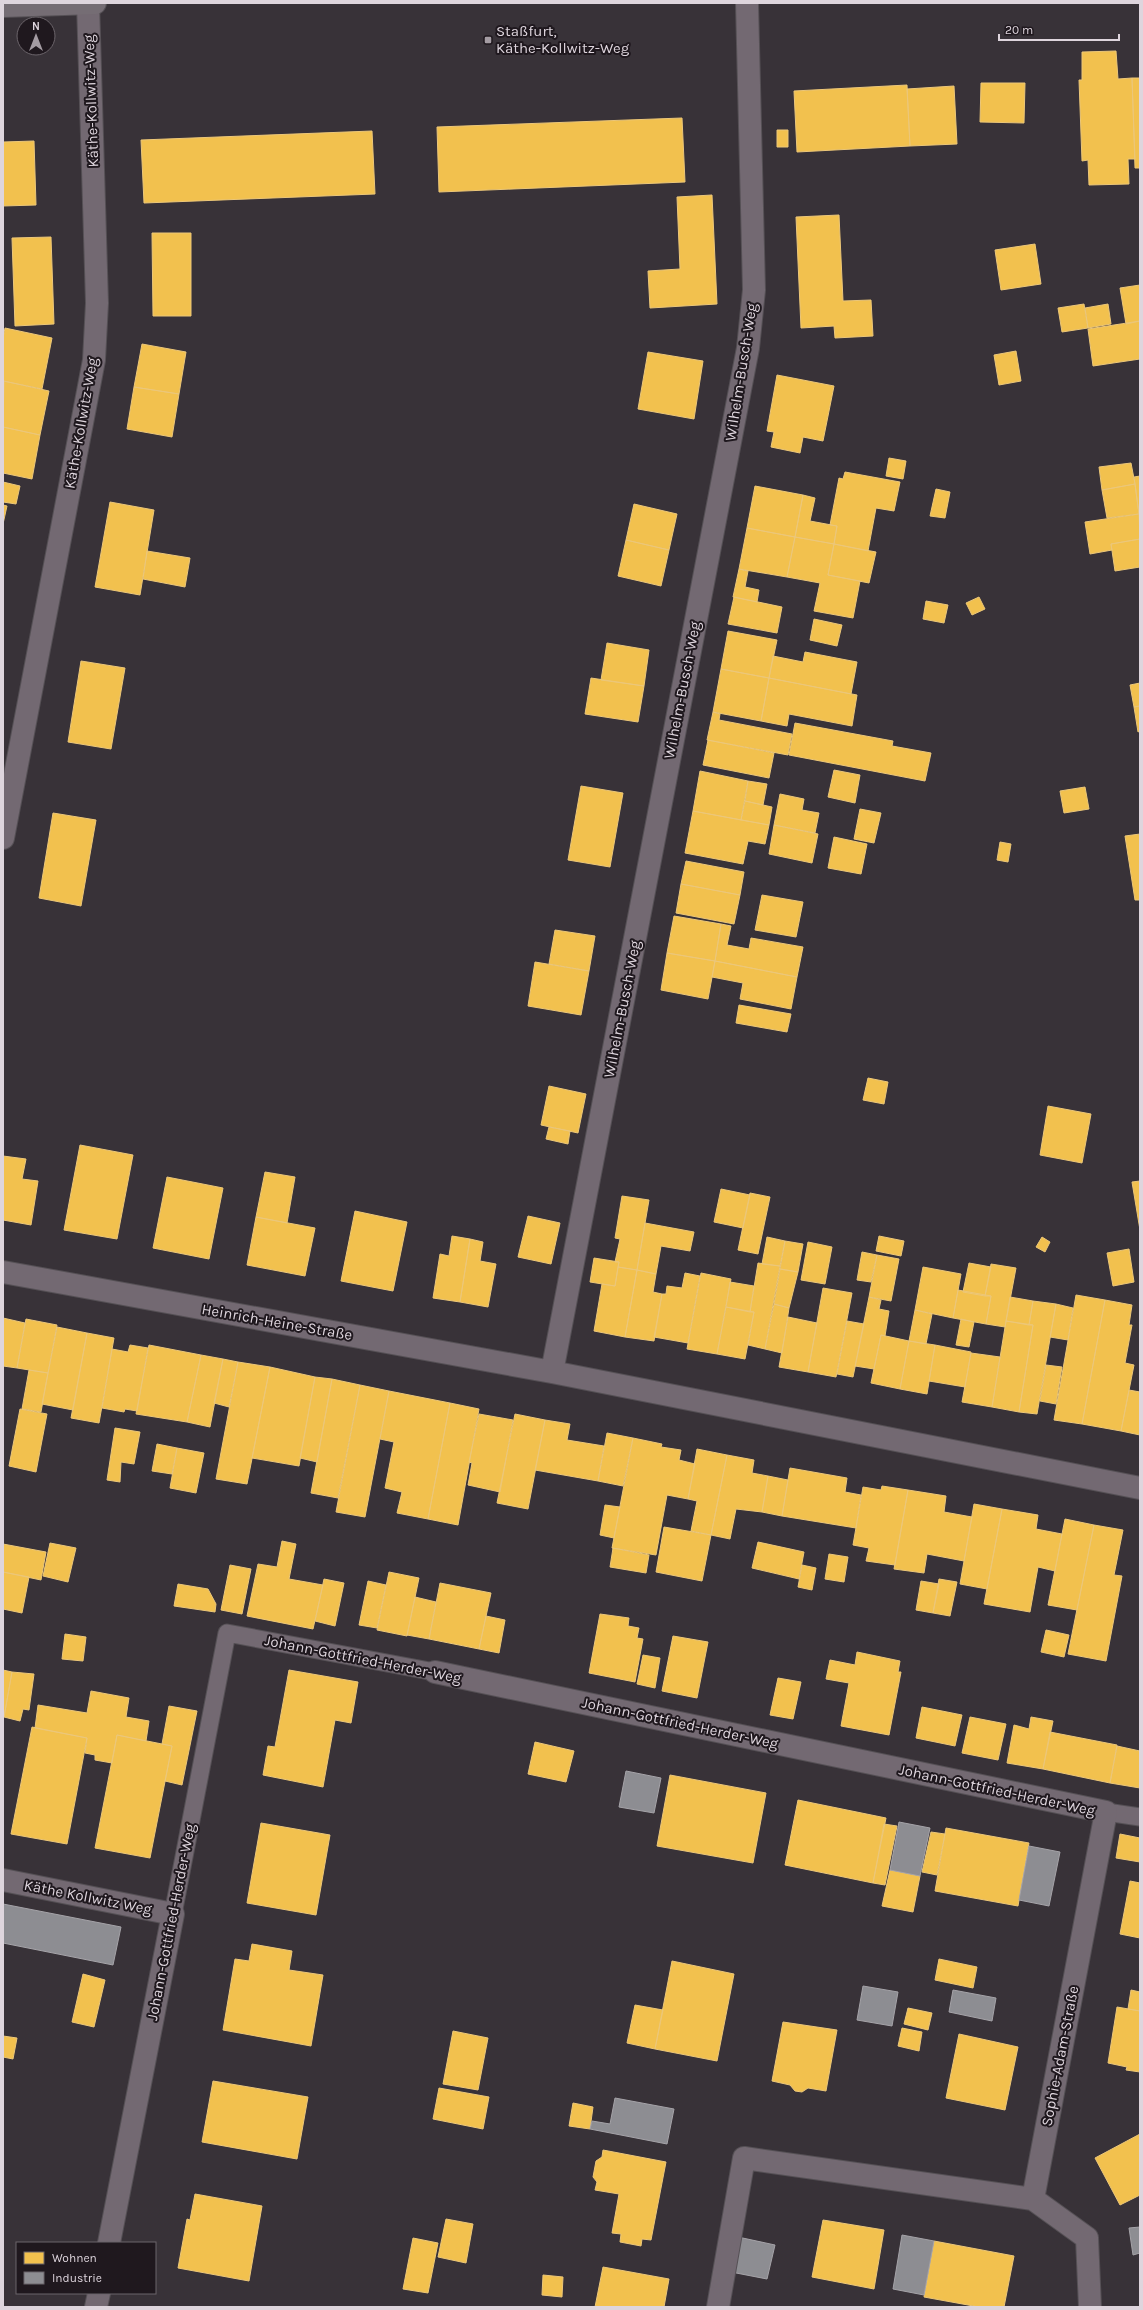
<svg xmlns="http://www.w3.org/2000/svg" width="1143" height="2310" viewBox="0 0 1143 2310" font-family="Karla,sans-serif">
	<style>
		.homes { fill: #f2c14e; stroke: #ecc779 }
		.industry { fill: #8d8d92; stroke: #a5a3a8 }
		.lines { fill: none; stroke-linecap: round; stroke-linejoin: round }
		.service-casing { stroke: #555055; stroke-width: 19 }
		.minor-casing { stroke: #555055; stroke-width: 24 }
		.secondary-casing { stroke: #555055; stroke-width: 24 }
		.service { stroke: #736972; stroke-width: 17 }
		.minor { stroke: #736972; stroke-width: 22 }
		.secondary { stroke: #756d74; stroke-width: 22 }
		.poi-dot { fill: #a49ca3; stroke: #1f181e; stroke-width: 1.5 }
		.labels { text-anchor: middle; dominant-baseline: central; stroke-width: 4; stroke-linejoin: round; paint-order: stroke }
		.poi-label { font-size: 15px; fill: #ded5dd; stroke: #1f181e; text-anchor: start }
		.street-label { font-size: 15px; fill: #ded5dd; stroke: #1f181e }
	</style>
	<rect width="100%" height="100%" fill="#383238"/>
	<path class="homes" d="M1116,51l2,28 14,-1 3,81h-7l1,25 -40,1 -1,-25 -6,1 -3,-81h3v-28z
		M1132,78h8v90h-5z
		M981,83h44l-1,40 -44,-1z
		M907,85l3,61 -113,6 -3,-61z
		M954,86l3,58 -47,2 -3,-57z
		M682,118l3,64 -246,10 -2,-65z
		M777,130h11v17h-11z
		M372,131l3,63 -231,9 -3,-63z
		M34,141l2,64 -33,1v-64z
		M712,195l5,109 -67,4 -2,-37 32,-2 -3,-72z
		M839,215l4,86 28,-1 2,36 -38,2 -1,-12 -33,2 -5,-111z
		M152,233h39v83h-38z
		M51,237l3,87 -39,2 -3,-88z
		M1035,244l6,40 -40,6 -6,-40z
		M1140,285v36l-14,3 -6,-36z
		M1084,304l4,24 -26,4 -4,-24z
		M1108,304l3,20 -23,4 -3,-20z
		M1140,321v38l-47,7 -5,-37z
		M5,328l47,10 -10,51 -39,-8v-43z
		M142,344l44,8 -7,42 -45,-7z
		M1016,351l5,30 -22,4 -5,-30z
		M648,352l55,9 -9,58 -56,-10z
		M777,375l57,11 -11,55 -20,-4 -3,16 -29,-6 3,-15 -7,-1z
		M4,381l45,10 -9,44 -37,-8z
		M134,387l45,7 -7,43 -45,-8z
		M3,427l37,8 -8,44 -29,-6z
		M889,458l17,3 -3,18 -17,-3z
		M1131,463l4,21 -33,6 -3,-23z
		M845,472l55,10 -6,29 -18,-3 -8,43 -34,-7 3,-18 -7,-1 9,-47 4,1z
		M1140,476v38h-1l-5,-37z
		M3,482l17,4 -4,18 -13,-2z
		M1135,484l4,30 -32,4 -5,-28z
		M755,486l48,9 -8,42 -48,-9z
		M936,489l14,3 -5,26 -15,-2z
		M803,495l12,3 -5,23 27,5 -3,18 -39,-7z
		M110,502l44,8 -14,85 -45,-8z
		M634,504l43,10 -8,36 -43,-10z
		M3,505l4,1 -4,18z
		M1139,514l1,25 -29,5 1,6 -22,4 -5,-32z
		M747,528l48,9 -8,40 -48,-8z
		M795,537l39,7 -6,31 32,6 -7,37 -39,-7 6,-28 -33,-6z
		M1140,539v28l-25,4 -4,-27z
		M626,540l43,10 -8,36 -43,-10z
		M834,544l42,8 -7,31 -41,-8z
		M147,551l43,7 -5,29 -42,-8z
		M739,569l9,2 -3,16 14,3 -2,12 -24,-5z
		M734,597l48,10 -5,26 -49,-9z
		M979,597l6,12 -13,6 -6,-12z
		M926,601l22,4 -4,18 -21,-4z
		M814,619l28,6 -5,21 -27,-6z
		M728,631l49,9 -8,38 -48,-9z
		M607,643l42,7 -5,36 -43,-6z
		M805,652l52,10 -6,32 -82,-16 4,-22 30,6z
		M81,661l44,7 -14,81 -43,-7z
		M721,669l48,9 -8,43 -48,-9z
		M591,678l53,8 -6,36 -53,-8z
		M769,678l88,17 -5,31 -63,-12 -2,12 -26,-5z
		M1140,683v23l-6,1 -4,-22z
		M1140,706v25l-2,1 -4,-25z
		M713,712l7,2 -1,6 73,14 -4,21 -81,-15z
		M795,723l98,18 -1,5 39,7 -6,28 -136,-26z
		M708,740l66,13 -5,25 -66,-13z
		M834,770l26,5 -5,28 -27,-6z
		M700,771l48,10 -7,39 -48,-9z
		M748,781l19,3 -4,21 -18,-4z
		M581,786l42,7 -13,74 -42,-7z
		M1085,787l4,22 -25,4 -4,-22z
		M780,794l24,5 -2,11 17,3 -4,20 -41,-8z
		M745,801l27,6 -3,18 -28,-5z
		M860,809l21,4 -7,30 -20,-4z
		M693,811l76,14 -4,19 -17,-3 -5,23 -58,-11z
		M53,813l43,7 -15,86 -42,-8z
		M774,825l44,9 -6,29 -43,-9z
		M1140,834v66h-5l-10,-64z
		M834,837l33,7 -6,30 -33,-6z
		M1000,842l11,2 -3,18 -11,-2z
		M686,861l58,11 -4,23 -59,-11z
		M681,884l59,11 -6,29 -58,-11z
		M762,895l41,7 -7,35 -41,-7z
		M674,916l47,8 -6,37 -48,-8z
		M721,924l10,2 -4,19 22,4 2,-11 52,9 -6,30 -82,-16z
		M555,930l40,6 -6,35 -40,-7z
		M667,953l48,8 -7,38 -47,-9z
		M715,961l82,16 -6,32 -51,-10 3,-16 -31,-6z
		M535,962l54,9 -8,44 -53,-9z
		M739,1005l52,9 -4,18 -51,-9z
		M868,1078l20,4 -4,22 -21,-4z
		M549,1086l37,8 -8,39 -37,-8z
		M1048,1106l43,8 -9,49 -42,-8z
		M549,1127l21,4 -2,13 -22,-5z
		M80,1145l53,10 -16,84 -53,-9z
		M3,1156l23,3 -4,20 16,2 -7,44 -28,-5z
		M265,1172l30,5 -8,46 -31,-6z
		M167,1177l56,11 -14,71 -56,-11z
		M1140,1181v49l-8,-48z
		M721,1189l29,6 -7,33 -29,-6z
		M750,1193l20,4 -12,57 -20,-4z
		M622,1196l27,4 -12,70 -19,-3 1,-5h-4l5,-23 -5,-1z
		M355,1211l52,11 -14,69 -52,-10z
		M528,1216l32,7 -9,41 -33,-7z
		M256,1217l59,11 -10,48 -58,-11z
		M645,1223l49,9 -4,19 -29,-5 -5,28 -19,-4z
		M452,1236l18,3 -10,63 -27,-4 7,-44 9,2z
		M879,1236l25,5 -3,15 -25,-5z
		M767,1237l18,4 -5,25 -18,-2z
		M1042,1237l8,5 -5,10 -9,-5z
		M470,1239l13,3 -3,19 16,3 -8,43 -28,-5z
		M785,1241l18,3 -5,28 -18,-3z
		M808,1242l24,5 -7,37 -24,-4z
		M1129,1249l5,33 -21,4 -6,-33z
		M862,1252l15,3 -6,27 -14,-2z
		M877,1255l22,4 -8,42 -22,-4z
		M594,1258l25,4 -4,24 -25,-4z
		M758,1263l22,3 -15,83 -17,-4 6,-33h-4z
		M969,1263l22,4 -6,29 -22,-4z
		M991,1264l25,4 -11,59 -19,-3 5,-28h-6z
		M618,1267l19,3 -12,67 -31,-6 8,-47 13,2z
		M923,1267l38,7 -8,44 -38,-8z
		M780,1269l18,3 -9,36 -15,-4z
		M637,1270l19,4 -3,18 9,2 -8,47 -29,-4z
		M685,1273l15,3 -12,67 -34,-6 8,-43h4l1,-8 15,2z
		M701,1273l30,6 -14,75 -30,-5z
		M730,1282l24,4 -4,26 -24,-5z
		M823,1288l29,5 -16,84 -28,-5z
		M958,1290l33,6 -5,28 -33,-6z
		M1076,1295l29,5 -23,124 -28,-4z
		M869,1297l12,3 -2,9 10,2 -4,25 -4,-1 -7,34 -19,-3z
		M1010,1297l23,4 -4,24 -23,-4z
		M1105,1300l27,5 -3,20h3l-7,38 9,2 -13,66 -39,-7z
		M1033,1301l23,3 -19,110 -18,-2 14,-87h-4z
		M774,1304l15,4 -7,45 -17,-4z
		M1056,1304l17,4 -5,32 -18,-3z
		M726,1307l28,5 -9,47 -28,-5z
		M915,1310l17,4 -6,30 -17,-3z
		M788,1317l29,6 -9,49 -29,-5z
		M3,1318l22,5 -8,45 -14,-2z
		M26,1319l31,6 -9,48 -31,-5z
		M961,1319l13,3 -5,25 -13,-2z
		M847,1321l17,3 -11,53 -16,-3z
		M1006,1321l27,4 -14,87 -27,-5z
		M57,1327l30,6 -14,77 -31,-6z
		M87,1333l27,5 -15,85 -28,-5z
		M881,1335l28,6 -9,48 -29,-6z
		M909,1341l26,4 -8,49 -27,-5z
		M130,1345l18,3 -11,63 -12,-2 -1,3 -22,-4 10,-59 16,3z
		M149,1345l52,10 -14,67 -51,-8z
		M935,1345l36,7 -6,35 -36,-6z
		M971,1353l29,4 -8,50 -30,-5z
		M201,1355l22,4 -13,68 -23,-5z
		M223,1359l15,3 -9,45 -15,-4z
		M238,1362l32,5 -23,117 -31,-5z
		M1046,1365l16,2 -6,37 -16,-3z
		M270,1367l45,10 -16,89 -47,-8z
		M29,1370l19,3 -7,39 -19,-3z
		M315,1377l17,2 -15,83 -17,-4z
		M332,1379l28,6 -22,113 -27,-5z
		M360,1385l29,6 -24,126 -29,-5z
		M1129,1390l11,2v43l-19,-4z
		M389,1391l61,12 -22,116 -31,-6 5,-21 -17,-4 9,-46 -14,-3z
		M450,1403l29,6 -21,116 -30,-6z
		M20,1409l27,5 -11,58 -27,-6z
		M479,1414l34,6 -13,72 -32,-7 4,-22 -3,-1z
		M515,1414l30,6 -17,89 -31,-6z
		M545,1420l25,4 -3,16 37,6 -6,35 -63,-11z
		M115,1428l25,4 -6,32 -13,-2 -1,20 -13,-2z
		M607,1433l26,5 -10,48 -25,-5z
		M633,1438l29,6 -1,3 20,3 -2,10 16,4 -7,35 -21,-4 -11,60 -44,-7z
		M157,1444l20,4 -5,26 -20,-3z
		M177,1448l27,5 -8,40 -26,-5z
		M697,1449l30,6 -16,80 -20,-4 6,-30 -9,-2z
		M727,1455l27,5 -2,13 16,3 -6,36 -26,-3 -6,30 -19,-4z
		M790,1468l57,10 -2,14 16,3 -5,33 -74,-12z
		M768,1476l20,4 -6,36 -20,-4z
		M882,1486l26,4 -13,75 -29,-4 3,-13 -16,-3 10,-58 18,3z
		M908,1490l38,6 -2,16 28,5 -8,44 -37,-7 -3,19 -30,-4z
		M974,1504l28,5 -15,80 -27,-5z
		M605,1505l15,2 -6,31 -14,-3z
		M1002,1509l36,6 -2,14 26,5 -7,37 -17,-4 -8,45 -46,-8z
		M1065,1519l29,6 -17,85 -29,-5z
		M1094,1525l29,5 -9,45 8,1 -16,85 -38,-7z
		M664,1527l47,8 -9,46 -46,-9z
		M282,1541l14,3 -7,35 34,6 -10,44 -66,-13 11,-52 19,3z
		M758,1542l46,10 -5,27 -47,-11z
		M50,1543l26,5 -8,34 -25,-6z
		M3,1544l43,8 -5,28 -38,-8z
		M613,1548l36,7 -3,18 -36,-6z
		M829,1554l19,3 -4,25 -19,-3z
		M230,1565l21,4 -9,45 -21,-4z
		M802,1565l14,3 -4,22 -14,-3z
		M3,1572l26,5 -7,36 -19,-4z
		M389,1572l30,6 -12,58 -30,-6z
		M324,1579l20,4 -9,43 -20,-5z
		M939,1579l18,3 -7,34 -17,-3z
		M368,1581l18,4 -9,43 -18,-3z
		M921,1581l18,3 -6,29 -17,-3z
		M440,1583l51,10 -12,56 -50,-10z
		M178,1584l30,5 8,15 -1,8 -41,-6z
		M415,1597l21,5 -7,37 -22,-4z
		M600,1614l29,4 -1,8 11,2 -2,10 6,1 -8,43 -46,-9z
		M486,1616l19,4 -6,33 -20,-4z
		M1046,1630l23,5 -5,22 -23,-5z
		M65,1634l21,3 -3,24 -21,-2z
		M673,1636l35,6 -11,56 -35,-7z
		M857,1652l43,9 -2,11h3l-12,63 -48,-9 8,-43 -23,-4 4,-19 25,5z
		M643,1655l17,3 -5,30 -18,-4z
		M3,1670l9,2 -8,45 -1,-1z
		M289,1670l69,12 -7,41 -16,-3 -12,67 -60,-12 5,-29 7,1z
		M12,1672l22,2 -5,36 -6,-1 -3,12 -16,-4z
		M778,1678l23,4 -8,37 -23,-4z
		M91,1691l38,7 -3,19 23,4 -3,20 -29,-6 -5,28 -17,-3v-5l-10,-2 2,-15 -52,-10 3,-23 49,8z
		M169,1706l28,5 -15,74 -17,-4 7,-35 -10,-2z
		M922,1707l40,8 -7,31 -39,-8z
		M970,1717l36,7 -8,36 -36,-7z
		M1031,1717l22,4 -10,48 -36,-6 7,-38 15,4z
		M32,1727l55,11 -20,106 -56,-10z
		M1050,1732l67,13 -7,38 -67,-14z
		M117,1735l55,11 -22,112 -55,-10z
		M535,1742l39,9 -8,31 -38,-8z
		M1117,1746l23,5v37l-30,-5z
		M670,1775l96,18 -13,70 -96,-17z
		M798,1800l88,18 -13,65 -88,-18z
		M261,1823l69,12 -14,80 -69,-12z
		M884,1824l13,2 -12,59 -12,-2z
		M946,1828l83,15 -11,63 -83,-15z
		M931,1832l14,2 -8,41 -15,-3z
		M1120,1834l20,4v24l-24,-4z
		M890,1870l30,6 -7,36 -31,-6z
		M1130,1881l10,2v55l-20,-4z
		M252,1944l40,7 -3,19 34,5 -12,71 -88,-16 12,-71 14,2z
		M939,1959l38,8 -4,21 -38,-8z
		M672,1961l62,13 -17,87 -62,-12z
		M83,1974l22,6 -11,47 -22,-5z
		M1131,1990l9,2v19l-12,-2z
		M635,2005l28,5 -8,39 -28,-6z
		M1117,2007l23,4v61l-14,-2 1,-3 -19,-4z
		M908,2008l24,5 -4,17 -24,-6z
		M783,2022l54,8 -11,61 -18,-3 -6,4 -7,-1 -5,-6 -18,-4z
		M902,2028l20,4 -3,19 -21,-5z
		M453,2031l35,7 -10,52 -35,-6z
		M959,2034l59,13 -13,63 -59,-12z
		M3,2036l14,2 -4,21 -10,-2z
		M213,2081l95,16 -11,62 -95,-17z
		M439,2088l50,9 -6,32 -50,-10z
		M573,2103l20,4 -3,22 -21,-3z
		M1140,2134v61l-20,10 -25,-47z
		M603,2150l63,12 -15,78 -9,-1 -1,7 -21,-4 1,-8 -9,-1 7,-39 -24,-4 2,-8 -4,-5 3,-16 6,-4z
		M195,2194l67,12 -13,75 -71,-13 9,-49 3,1z
		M446,2219l27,5 -7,39 -28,-6z
		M823,2220l61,10 -10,59 -62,-12z
		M413,2238l25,5 -10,50 -25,-4z
		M934,2241l80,15 -10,51h-25l-55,-10z
		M603,2267l66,12 -5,28h-69z
		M543,2275l20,2 -1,20 -20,-2z"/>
	<path class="industry" d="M626,1771l35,7 -7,35 -35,-6z
		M899,1822l31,6 -10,48 -30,-6z
		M1029,1846l31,6 -11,54 -30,-6z
		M3,1904l118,23 -8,38 -110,-22z
		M863,1986l35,6 -6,34 -35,-6z
		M953,1990l43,8 -4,23 -43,-9z
		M615,2098l59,11 -7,35 -77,-15 2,-8 18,3z
		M1140,2227v26l-7,2 -4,-27z
		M902,2235l32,6 -10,54 -31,-6z
		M738,2237l37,8 -8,34 -36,-7z"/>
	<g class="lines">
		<defs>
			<path id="service" d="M1106,1812l34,5
				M173,1914l54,-281 208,39"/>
			<path id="minor" d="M3,838l91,-478 3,-57 -9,-300
				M3,1272l549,100 588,116
				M552,1372l196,-1024 6,-58 -7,-287
				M435,1672l671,140 -73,387 54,39 3,69
				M3,1880l170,34 -64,329
				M96,2307l3,-14
				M718,2307l26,-149 289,41"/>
			<path id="secondary" d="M3,6l92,-3"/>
		</defs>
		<use href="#service" class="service-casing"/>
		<use href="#minor" class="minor-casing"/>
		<use href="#secondary" class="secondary-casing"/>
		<use href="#service" class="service"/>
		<use href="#minor" class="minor"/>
		<use href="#secondary" class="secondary"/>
	</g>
	<rect class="poi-dot" x="484" y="36" width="8" height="8" rx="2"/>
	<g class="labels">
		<g class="poi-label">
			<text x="496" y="31">Staßfurt,<tspan x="496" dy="17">Käthe-Kollwitz-Weg</tspan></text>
		</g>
		<g class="street-label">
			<text transform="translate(91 101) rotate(-92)">Käthe-Kollwitz-Weg</text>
			<text transform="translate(741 372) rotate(-81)">Wilhelm-Busch-Weg</text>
			<text transform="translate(81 423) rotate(-80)">Käthe-Kollwitz-Weg</text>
			<text transform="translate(682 690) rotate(-79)">Wilhelm-Busch-Weg</text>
			<text transform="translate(622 1009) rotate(-79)">Wilhelm-Busch-Weg</text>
			<text transform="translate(277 1322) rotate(10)">Heinrich-Heine-Straße</text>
			<text transform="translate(363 1659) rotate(11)">Johann-Gottfried-Herder-Weg</text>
			<text transform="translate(680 1723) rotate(12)">Johann-Gottfried-Herder-Weg</text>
			<text transform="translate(997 1790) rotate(12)">Johann-Gottfried-Herder-Weg</text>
			<text transform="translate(88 1897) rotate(11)">Käthe Kollwitz Weg</text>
			<text transform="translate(171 1922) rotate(-79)">Johann-Gottfried-Herder-Weg</text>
			<text transform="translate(1060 2056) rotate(-79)">Sophie-Adam-Straße</text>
		</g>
	</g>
	<rect width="1143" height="2310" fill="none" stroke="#ded5dd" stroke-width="8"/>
	<rect x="16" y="2242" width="140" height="52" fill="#1f181e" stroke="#6b646a"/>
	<rect x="24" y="2252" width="20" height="12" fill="#f2c14e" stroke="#6b646a"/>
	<text x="52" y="2262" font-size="12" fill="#ded5dd">Wohnen</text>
	<rect x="24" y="2272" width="20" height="12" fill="#8d8d92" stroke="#6b646a"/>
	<text x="52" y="2282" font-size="12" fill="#ded5dd">Industrie</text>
	<g transform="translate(36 36)"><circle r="19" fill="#1f181e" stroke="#6b646a"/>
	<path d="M0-3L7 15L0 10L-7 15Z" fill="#a49ca3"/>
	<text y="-6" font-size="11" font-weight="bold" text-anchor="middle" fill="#ded5dd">N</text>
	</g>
	<path d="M999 34v6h120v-6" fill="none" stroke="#ded5dd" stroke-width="2"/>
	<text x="1005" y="34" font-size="12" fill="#ded5dd" stroke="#1f181e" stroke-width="3" paint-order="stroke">20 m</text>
</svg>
